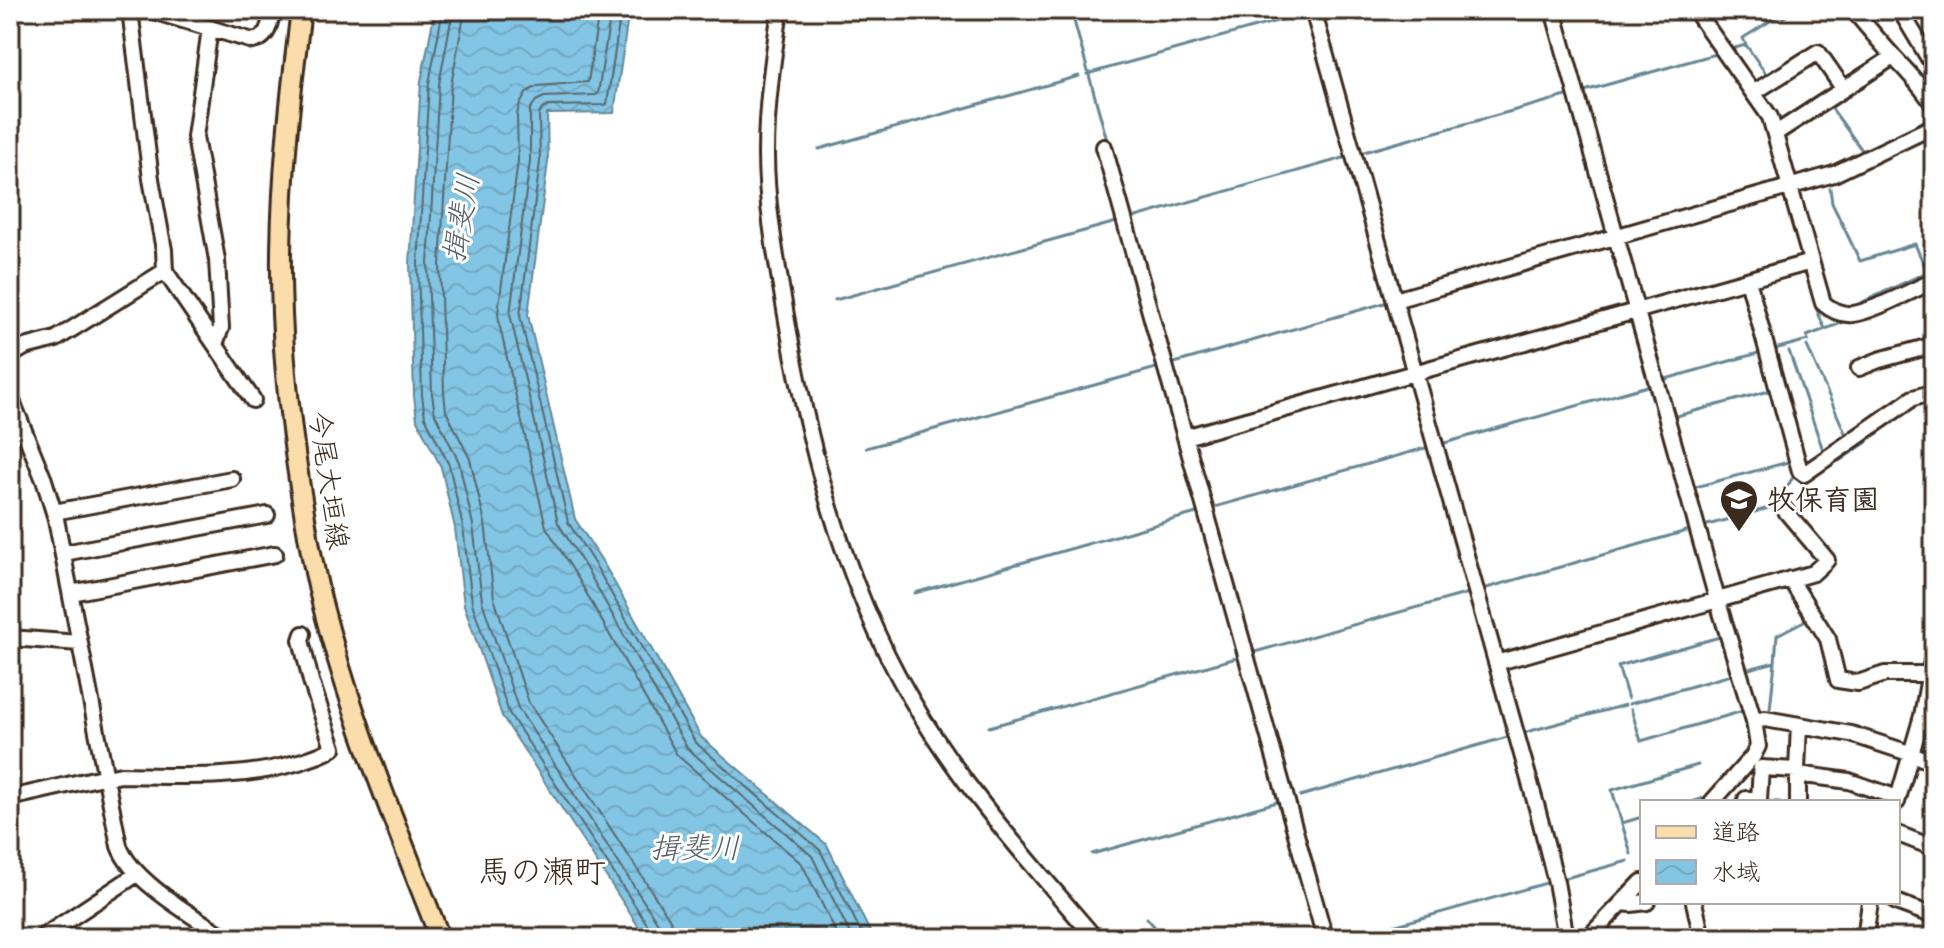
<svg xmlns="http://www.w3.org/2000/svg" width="1944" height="948" viewBox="0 0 1944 948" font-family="Sriracha,'Klee One',sans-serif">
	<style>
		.water { fill: url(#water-waves); stroke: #668795; stroke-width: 2 }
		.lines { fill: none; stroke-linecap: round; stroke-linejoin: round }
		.shore { stroke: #58686d; stroke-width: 2 }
		.stream { stroke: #668795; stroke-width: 3 }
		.minor-casing { stroke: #3b2a1e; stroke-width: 20 }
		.major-casing { stroke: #3b2a1e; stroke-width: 24 }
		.minor { stroke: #fff; stroke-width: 14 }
		.major { stroke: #faddab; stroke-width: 18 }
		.labels { text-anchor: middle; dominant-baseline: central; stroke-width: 6; stroke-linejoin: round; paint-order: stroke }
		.street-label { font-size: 28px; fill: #3b2a1e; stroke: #fff }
		.poi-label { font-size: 28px; font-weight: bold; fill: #3b2a1e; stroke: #fff; text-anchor: start }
		.water-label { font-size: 30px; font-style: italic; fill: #546063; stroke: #fff }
		.quarter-label { font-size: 32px; fill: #3b2a1e; stroke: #fff }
	</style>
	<defs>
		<pattern id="water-waves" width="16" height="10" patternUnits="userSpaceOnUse" patternTransform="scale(2)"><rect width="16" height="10" fill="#83c5e4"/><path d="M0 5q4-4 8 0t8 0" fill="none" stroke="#72a9c3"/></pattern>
	</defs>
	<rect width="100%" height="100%" fill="#fff"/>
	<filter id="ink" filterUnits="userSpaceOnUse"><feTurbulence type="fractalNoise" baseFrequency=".0125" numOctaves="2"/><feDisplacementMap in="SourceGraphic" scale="16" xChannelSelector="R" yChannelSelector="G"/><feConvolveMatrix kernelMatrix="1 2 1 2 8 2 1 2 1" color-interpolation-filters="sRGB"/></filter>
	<g filter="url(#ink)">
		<path class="water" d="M435,10h194l-15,103 -67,1 1,48 -20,153 47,204 29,45 97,173 126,108 46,93h-227l-144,-222 -38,-111 -9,-77 -14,-61 -24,-47 -3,-24 -4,-132 11,-183z"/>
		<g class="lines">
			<path class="shore" d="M443,10l-14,73 -11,181 4,131 3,22 24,48 14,62 9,76 37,110 142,217 1,8
				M453,10l-14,74 -11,180 4,130 3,20 24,48 14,63 9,76 36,107 141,217 4,13
				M465,10l-14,75 -11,179 4,129 2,18 24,48 15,64 9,75 35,105 140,215 5,11 1,9
				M599,10l-11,72 -50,4 -11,6 -8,14 -2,9 1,46 -20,152 1,10 47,204 33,53 98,175 125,109 37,74
				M611,10l-13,84 -3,1 -51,2 -8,4 -6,8v52l-20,153 48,209 31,50 98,175 125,108 40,82
				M621,10l-14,94 -3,1 -56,1 -6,3 -3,6 1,47 -20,154 48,206 29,46 98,174 125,108 44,88"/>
			<path class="stream" d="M1071,10l37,134
				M1754,10l13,12
				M1922,36l12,-4
				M1746,45l-3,-7 37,-23 3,3 10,-8
				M1731,49l15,-4 23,33
				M1087,74l219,-61
				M1581,92l138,-39
				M1830,106l34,47
				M819,149l260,-73
				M1360,153l210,-58
				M1830,188l2,15 28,58 55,-17 12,28 -71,33 -9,2
				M1129,219l218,-62
				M835,300l285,-79
				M1821,306l-5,2 9,21
				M1807,346l39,89v3
				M1771,350l37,-10 -1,-4 42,-16
				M1789,351l35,102
				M1171,364l217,-62
				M1662,380l100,-28
				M1673,417l99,-27 1,2
				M1441,444l210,-59
				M866,448l294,-81
				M1836,458l3,3 28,-19 -2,-5
				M1692,488l100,-27
				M1780,498l15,-24
				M1211,508l218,-61
				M1704,526l72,-20
				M1710,547l13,46
				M1483,589l207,-59
				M915,593l285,-81
				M1251,653l218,-60
				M1745,670l30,-8 2,-27 27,-14 1,-6
				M1628,699l-10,-33 105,-30
				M1629,704l102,-29
				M1631,709l10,32 102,-30
				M1770,709l5,-47
				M989,727l251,-70
				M1523,733l102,-28
				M1300,796l211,-60
				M1762,801l18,1
				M1692,802l15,-5
				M1622,823l20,-6
				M1092,854l189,-53
				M1631,854l-19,-64 86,-25
				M1562,879l66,-18
				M1147,918l17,20
				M1350,938l200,-56
				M1598,938l11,-12"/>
			<defs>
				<path id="minor" d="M130,10l21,169 13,71 1,21 88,129
					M149,10l104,31c16,-3 16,-17 20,-31
					M780,10c-7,48 -14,96 -14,144 0,46 9,99 17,144 23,138 57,279 128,401 51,88 118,162 184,239
					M1313,10l224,798 19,74 10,56
					M1553,10l164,589 37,122 4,25 -5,10 -41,46
					M1695,10l75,107 53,186c9,8 19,12 30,11 18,-2 56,-22 74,-30l7,-1
					M1853,10c13,15 26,31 39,45 15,17 30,31 42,51
					M1900,10l34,57
					M210,28l-15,109 22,123 4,68 -6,16
					M1753,93l65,-41 25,36
					M1776,133l117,-76
					M1104,147l221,791
					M1748,280l52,191 4,3 109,-76 21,-6
					M1395,300l439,-126 100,-48
					M10,356l15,-9 31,-8 109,-68
					M1859,368l20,-8 55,-15
					M10,396l34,84 12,39 63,327c13,36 75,70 107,92
					M1185,437l626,-175
					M54,512l178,-33
					M64,553l203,-38
					M1790,579l38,60 10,41 20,3 27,-9h46
					M71,593l204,-39
					M10,638l70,5
					M1496,663l317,-90 14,-13 -49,-58
					M1754,721l11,-2 86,15 61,20 22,9
					M1797,770l1,4 51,7 49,17
					M10,798l88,-20h8l15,-3c62,1 119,5 178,-13 12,-4 24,-7 34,-14l-22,-67 -10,-41 2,-6
					M1746,802v-3h13l2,-31 36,2 2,-45
					M1798,802v-28
					M1897,802l25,-86 12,-67
					M1898,834l36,14
					M1694,902l8,36
					M1896,902l38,14
					M1623,903l8,1 16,-2
					M41,938l96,-64
					M1588,938l54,-56
					M1865,938l5,-36"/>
				<path id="major" d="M301,10c-10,80 -19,161 -20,242 -1,78 7,158 19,235 7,44 14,88 26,131 29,110 73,215 114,320"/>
			</defs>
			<use href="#minor" class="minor-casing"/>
			<use href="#major" class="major-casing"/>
			<use href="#minor" class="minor"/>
			<use href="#major" class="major"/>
		</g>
	</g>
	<defs>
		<symbol id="school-pin" viewBox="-11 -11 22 30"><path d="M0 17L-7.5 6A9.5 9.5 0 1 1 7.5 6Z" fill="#3b2a1e" stroke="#fff"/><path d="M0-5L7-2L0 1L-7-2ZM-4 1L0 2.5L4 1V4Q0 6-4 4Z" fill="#fff"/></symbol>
	</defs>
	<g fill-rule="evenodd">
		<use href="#school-pin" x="1717" y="477" width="44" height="60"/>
	</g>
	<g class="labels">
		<g class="street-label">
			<text transform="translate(329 480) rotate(82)">今尾大垣線</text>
		</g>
		<g class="poi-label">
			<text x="1767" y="499">牧保育園</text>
		</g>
		<g class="water-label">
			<text transform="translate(461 218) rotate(-80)">揖斐川</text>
			<text x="695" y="848">揖斐川</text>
		</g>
		<g class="quarter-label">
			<text x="542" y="871">馬の瀬町</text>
		</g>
	</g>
	<rect width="1944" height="948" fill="none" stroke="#fff" stroke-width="40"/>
	<rect x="20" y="20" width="1904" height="908" fill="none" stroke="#3b2a1e" stroke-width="3" filter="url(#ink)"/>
	<rect x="1640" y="800" width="260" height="104" fill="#ffffff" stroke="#b1aaa5" stroke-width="2"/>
	<rect x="1656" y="826" width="40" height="12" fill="#faddab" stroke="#b1aaa5" stroke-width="2"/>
	<text x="1712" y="840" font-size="24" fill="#3b2a1e">道路</text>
	<rect x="1656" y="860" width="40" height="24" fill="url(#water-waves)" stroke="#b1aaa5" stroke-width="2"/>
	<text x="1712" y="880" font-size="24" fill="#3b2a1e">水域</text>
</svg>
